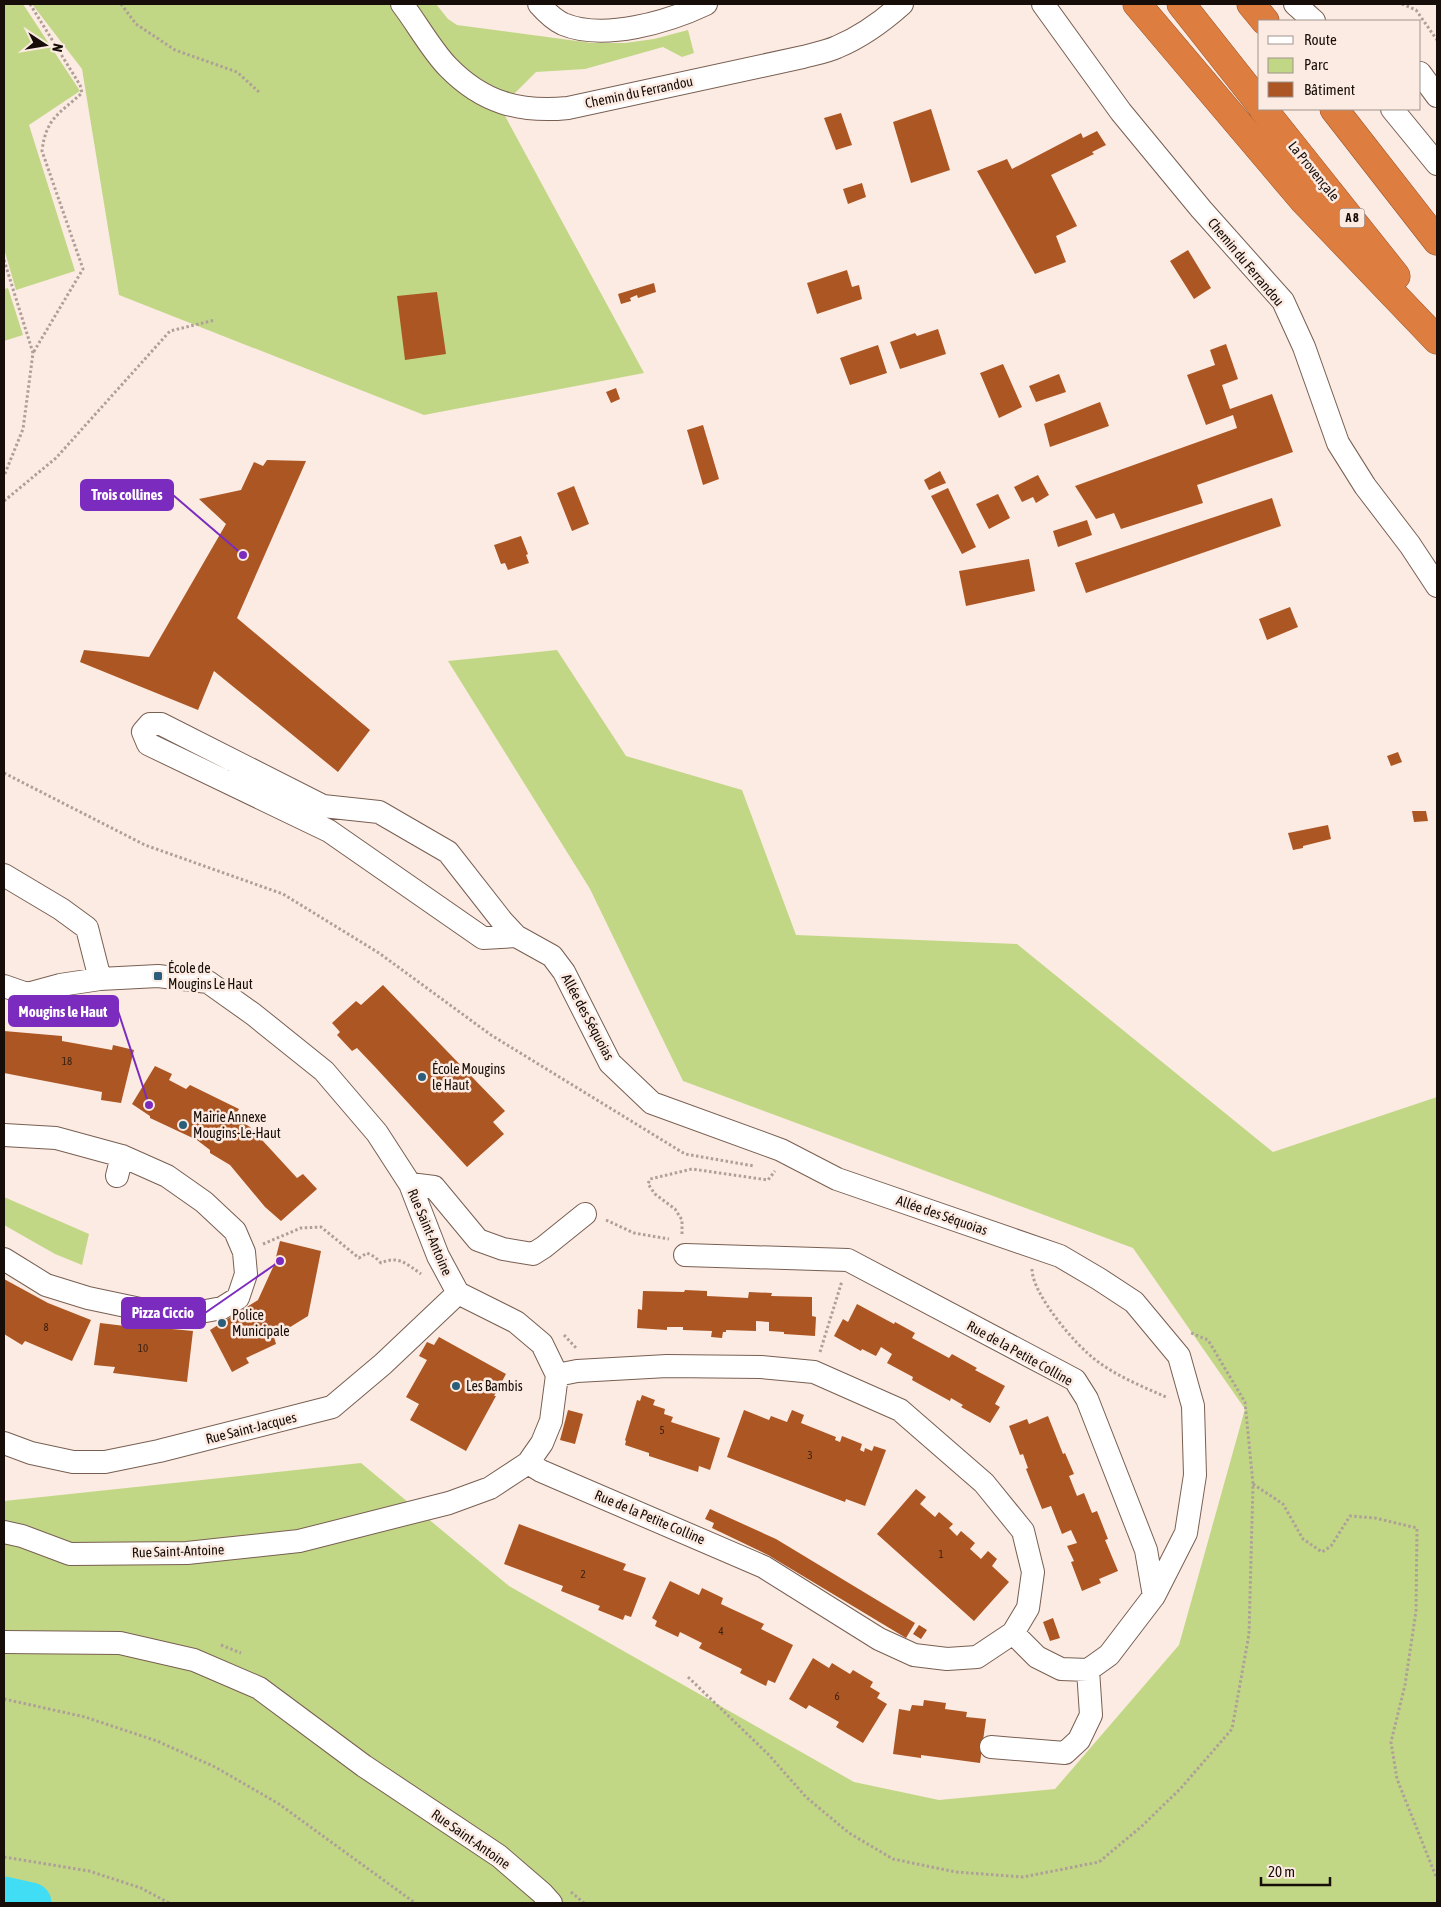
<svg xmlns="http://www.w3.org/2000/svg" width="1441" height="1907" viewBox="0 0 1441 1907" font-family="'Asap Condensed',sans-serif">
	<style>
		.green { fill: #c2d786 }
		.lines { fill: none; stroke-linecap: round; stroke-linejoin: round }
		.river { stroke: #41ddf4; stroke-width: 41 }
		.building { fill: #ac5623 }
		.minor-casing { stroke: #785f52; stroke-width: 24 }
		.highway-casing { stroke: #98562d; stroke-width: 29 }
		.path { stroke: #aea098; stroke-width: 3; stroke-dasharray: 2.5 2.5; stroke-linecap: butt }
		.minor { stroke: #fff; stroke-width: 22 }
		.highway { stroke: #dd7d40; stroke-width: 28 }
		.poi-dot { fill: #2a5e7a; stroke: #fcebe2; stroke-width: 2 }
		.labels { text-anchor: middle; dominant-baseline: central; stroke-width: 5; stroke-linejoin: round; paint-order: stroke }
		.number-label { font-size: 11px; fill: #3c2010 }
		.shield { fill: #fcebe2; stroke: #5c504a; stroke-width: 1 }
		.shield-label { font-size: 12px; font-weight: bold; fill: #170e09 }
		.street-label { font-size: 14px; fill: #170e09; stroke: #fcebe2 }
		.poi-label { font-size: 14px; fill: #170e09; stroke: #fcebe2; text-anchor: start }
		.leader { fill: none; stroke: #7b2cbf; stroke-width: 2 }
		.callout-dot { fill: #7b2cbf; stroke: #fcebe2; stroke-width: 2 }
		.callout { fill: #7b2cbf; stroke: #7b2cbf; stroke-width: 2 }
		.callout-label { font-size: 15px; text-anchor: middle; font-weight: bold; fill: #fff }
	</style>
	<rect width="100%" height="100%" fill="#fcebe2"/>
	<path class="green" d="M4,4h19l57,87 -51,34 46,146 -59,19 -12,-41z
		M32,4h404l12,15 9,6 135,18h33l29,-4 34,-9 6,23 -12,4 -19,-10 -78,22 -49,3 -22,22 -10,20 140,259 -220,42 -305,-120 -37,-226z
		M8,288l15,47 -19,6v-52z
		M557,650l69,106 116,34 54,145 221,9 256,208 164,-55v806h-1433v-402l357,-38 148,123 345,196 85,18 116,-11 124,-144 66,-236 -112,-161 -450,-167 -93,-192 -142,-228z
		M4,1197l85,37 -7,31 -27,-11 -51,-29z"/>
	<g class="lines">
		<path class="river" d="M4,1897l27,6"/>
	</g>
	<path class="building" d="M931,109l19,61 -39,13 -18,-61z
		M841,113l11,32 -16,5 -12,-32z
		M1097,131l9,14 -14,7 2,2 -43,21 26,51 -21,10 10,26 -31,12 -58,-103 30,-12 5,10 69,-36 2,5z
		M862,183l4,14 -18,7 -5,-15z
		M1188,250l23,38 -17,11 -24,-38z
		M847,270l5,17 7,-2 3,14 -45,15 -10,-31z
		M654,283l2,9 -18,6 -1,-3 -7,3 1,3 -10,3 -3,-10z
		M437,292l9,62 -41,6 -8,-64z
		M938,329l8,25 -46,15 -10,-27 25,-9 2,3z
		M1226,344l12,35 -16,6 8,24 42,-15 21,58 -96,33 6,18 -82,26 -7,-16 -18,6 -21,-33 162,-58 -4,-13 -27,10 -19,-50 28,-10 -5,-15z
		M878,345l9,28 -37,12 -10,-27z
		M1003,364l19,43 -23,11 -19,-45z
		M1059,374l7,18 -30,10 -7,-16z
		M616,388l4,11 -9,4 -5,-11z
		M1100,402l9,24 -59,21 -6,-23z
		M703,425l16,54 -16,6 -16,-55z
		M267,460l39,1 -69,157 133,112 -32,42 -124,-101 -16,39 -118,-48 4,-12 65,7 77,-133 -27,-25 42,-9 13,-28 9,4z
		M940,471l6,12 -17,7 -5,-10z
		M1038,475l11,20 -13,8 -3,-6 -11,5 -8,-15z
		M574,486l15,38 -17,7 -15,-38z
		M948,488l28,59 -14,7 -31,-58z
		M998,494l12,24 -21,11 -13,-25z
		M1272,498l9,28 -195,67 -11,-30z
		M1087,520l5,15 -34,12 -5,-16z
		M521,536l7,18 -2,1 3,8 -21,7 -3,-7 -4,1 -7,-19z
		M1029,559l6,32 -69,15 -7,-35z
		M1290,607l8,20 -31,13 -8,-21z
		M1398,752l4,10 -11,4 -4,-10z
		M1412,811h14l2,10 -14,1z
		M1328,825l3,14 -28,7v2l-10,2 -5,-17z
		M383,985l122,126 -12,11 11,12 -37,33 -91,-99 -19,-20 -5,3 -15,-16 3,-3 -8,-9 24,-22 5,4z
		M4,1031l58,5v5l50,9 1,-5 21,5 -13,53 -20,-3 1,-8 -98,-19z
		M155,1066l17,8 -3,6 17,9 4,-4 49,24 -5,8 16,10 47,51 6,-4 14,15 -36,32 -16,-14 -35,-42 -20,-12v-3l-13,-10 -47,-22v-2l-18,-12z
		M280,1241l41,10 -13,65 -34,21 2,7 -30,14 3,5 -17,9 -22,-42 48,-30 16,-35z
		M4,1279l44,24 43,17 -19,41 -47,-20 -3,4 -18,-11z
		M685,1290l22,1v5l41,2 1,-6 23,1 -1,3 41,1v19l4,1 -1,19 -31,-2v-2l-15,-1v-9l-13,-1v10l-30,-1v2h-3l-1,6 -11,-1 1,-6 -29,-1v-3h-16v3l-30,-2 1,-19 4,1 1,-19 41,1z
		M857,1304l37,20 1,-2 20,11 -3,5 37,20 3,-4 25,14 -2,2 30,16 -10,18 5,3 -10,16 -29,-16 2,-2 -12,-7 -1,3 -38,-21 1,-3 -26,-14 5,-9 -11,-7 -5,9 -14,-7 -1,2 -27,-15 9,-17 5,3z
		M100,1323l50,6 1,-2 42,4 -6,51 -74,-9 2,-6 -21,-2z
		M439,1337l67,37 -12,22h2l-30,55 -56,-31 9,-16 -13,-7 21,-37 -8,-4 8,-14 7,3z
		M642,1395l13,5 -2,5 12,4 -1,5 9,3 -2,5 49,16 -10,32 -11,-4 -1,6 -49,-16v-3l-24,-8 1,-4 -1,-1 12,-40 3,1z
		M568,1410l15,4 -8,30 -15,-4z
		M744,1410l25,10 2,-4 16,6 5,-12 12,5 -3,8 35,14 -1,3 5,2 2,-6 20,8 -2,6 4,2 1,-4 7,3 2,-5 12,4 -21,56 -19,-7 -1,3 -118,-45z
		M1048,1416l15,38 2,-1 9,21 -5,2 8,20 7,-3 8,20 5,-2 11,28 -3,1 13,31 -19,8 2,4 -19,8 -11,-29 3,-1 -7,-15 10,-3 -6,-13 -9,4 -11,-28 -9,3 -16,-40 2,-1 -5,-14 -3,1 -11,-29 18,-7 2,5z
		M916,1489l10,8 -6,7 15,13 4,-5 14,12 -4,4 8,8 4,-5 14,12 -5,6 11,10 7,-8 9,8 -5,7 17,16 -35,39 -97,-87z
		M710,1509l66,30 139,84 -9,15 -138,-83 -56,-27 2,-5 -9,-4z
		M519,1524l107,40 -3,6 23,8 -15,39 -6,-2 -2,5 -25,-10 2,-4 -39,-15 2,-5 -59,-22z
		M670,1581l29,14 3,-7 21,10 -2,6 43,20 -3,5 32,16 -18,38 -7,-3 -2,6 -26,-13 2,-4 -43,-21 3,-5 -22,-11 -2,5 -23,-11 2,-5 -5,-3z
		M1053,1618l7,20 -10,3 -7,-19z
		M919,1625l8,5 -6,9 -8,-5z
		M813,1658l16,10 3,-5 18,11 3,-4 20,12 -3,5 10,6 -3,5 10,6 -24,39 -27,-16 3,-5 -30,-17 -3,4 -17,-10z
		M924,1700l22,3 -1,6 22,3 -1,5 20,2 -6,44 -59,-8v3l-28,-4 6,-45 11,2 2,-6 11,1z"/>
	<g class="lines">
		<defs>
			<path id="minor" d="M402,4c14,18 30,47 46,63 34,35 71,46 120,41l235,-51c11,-3 23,-5 34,-10 24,-10 46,-26 65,-43
				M539,4c7,8 14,15 24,20 41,17 105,-2 143,-20
				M1043,4l78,108 80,97 82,92 21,46 34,96 27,43 45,59 27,41
				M1295,4l19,17
				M1420,73l17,23
				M1392,109l45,55
				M4,875l57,34 26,19 13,51
				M516,936l-33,2 -154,-107 -181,-87 -5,-12 7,-8h11l162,82 56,6 69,40 54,69 14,15 36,20 12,16 46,91 42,40 129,47 56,29 223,77 39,23 35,23 45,54 14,50 2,69 -9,58 -32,63
				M4,986l23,8 33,-9 40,-6 58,-3 50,6 45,32 71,57 53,62 33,51 28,72 20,37 58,29 26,22 15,31 -6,46 -9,22 -14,20 -38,25 -41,15 -150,38 -112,12 -117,1 -48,-18 -18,-4
				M4,1135l52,3 66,18 45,20 37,26 31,29 9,21 2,22 -8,24 -16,10 -27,5h-36l-71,-15 -42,-13 -42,-26
				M117,1176l5,-20
				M410,1184l24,3 44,53 25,9 30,5 11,-7 41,-33
				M685,1255l163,5 227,120 12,19 59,151 8,46 -45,59 -21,15 -27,-1 -24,-12 -24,-24
				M4,1443l27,10 42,9h32l54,-11 173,-44 51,-43 75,-71
				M528,1463l13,8 223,96 115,72 35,16 33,4 30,-2 36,-24 15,-25 5,-36 -10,-41 -39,-48 -84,-73 -86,-38 -53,-5 -94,-1 -90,5 -20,4
				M4,1642l116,1 74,17 65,28 105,78 135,90 43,37 9,10
				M991,1747l74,6 14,-13 12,-25 -3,-45"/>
			<path id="highway" d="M1137,4l166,196 134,140
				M1181,4l79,100
				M1251,4l14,17
				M1263,109l133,167
				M1334,109l103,132"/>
		</defs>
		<use href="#minor" class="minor-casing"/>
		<use href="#highway" class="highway-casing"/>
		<path class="path" d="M30,4l50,81 2,8c-23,21 -36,25 -40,58l41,118 -50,84
			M121,4l15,20 39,26 62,22 22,20
			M1402,4l14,6 21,30
			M4,260l29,93 -10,76 -19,47
			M4,501l52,-43 114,-127 45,-11
			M4,773l141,72 138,49 96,59 112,82 194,119 69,12
			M606,1220l28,13 35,6
			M682,1234v-14l-7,-11 -20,-15 -7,-10 2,-5 42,-10 76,11 7,-9
			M263,1244l38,-16 20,-1 38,31 8,-5 8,4 6,6c17,-8 26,1 40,11
			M1032,1269c0,25 44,77 65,92 21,16 47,26 71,37
			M564,1335l13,14
			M820,1352l22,-71
			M1253,1484l30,20 20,35 19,13 9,-6 19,-30 25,2 42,10 -1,83 -11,74 -14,57 6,37 40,100
			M221,1645l20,8
			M688,1677l80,77 38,43 43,36 44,26 63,13 67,5 76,-15 43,-36 39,-38 51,-59 17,-95 4,-150 -8,-82 -37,-62 -19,-8
			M4,1699l81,18 72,24 58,26 64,37 136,99
			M4,1857l85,14 52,17 28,15
			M571,1892l13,11"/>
		<use href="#minor" class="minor"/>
		<use href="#highway" class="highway"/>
	</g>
	<g class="poi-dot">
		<rect x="153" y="971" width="10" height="10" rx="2.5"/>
		<circle cx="422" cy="1077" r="5"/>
		<circle cx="183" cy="1125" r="5"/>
		<circle cx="222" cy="1323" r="5"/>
		<circle cx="456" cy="1386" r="5"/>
	</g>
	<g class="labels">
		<g class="number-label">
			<text x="67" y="1061">18</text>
			<text x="46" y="1327">8</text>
			<text x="143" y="1348">10</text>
			<text x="662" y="1430">5</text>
			<text x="810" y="1455">3</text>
			<text x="941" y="1554">1</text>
			<text x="583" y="1574">2</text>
			<text x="721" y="1631">4</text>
			<text x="837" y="1696">6</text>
		</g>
		<rect class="shield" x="1339.5" y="208.5" width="25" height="19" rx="4"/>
		<g class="shield-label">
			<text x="1352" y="218">A 8</text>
		</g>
		<g class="street-label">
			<text transform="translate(639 92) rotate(-12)">Chemin du Ferrandou</text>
			<text transform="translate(1314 171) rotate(51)">La Provençale</text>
			<text transform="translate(1246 262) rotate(50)">Chemin du Ferrandou</text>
			<text transform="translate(588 1017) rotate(62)">Allée des Séquoias</text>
			<text transform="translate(942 1215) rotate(19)">Allée des Séquoias</text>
			<text transform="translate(430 1232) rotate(67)">Rue Saint-Antoine</text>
			<text transform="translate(1020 1353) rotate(29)">Rue de la Petite Colline</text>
			<text transform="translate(251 1428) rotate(-14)">Rue Saint-Jacques</text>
			<text transform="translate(650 1517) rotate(23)">Rue de la Petite Colline</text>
			<text transform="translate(178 1551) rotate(-2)">Rue Saint-Antoine</text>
			<text transform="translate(471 1839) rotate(35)">Rue Saint-Antoine</text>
		</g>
		<g class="poi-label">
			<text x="168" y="968">École de<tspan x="168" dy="16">Mougins Le Haut</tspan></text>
			<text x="432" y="1069">École Mougins<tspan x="432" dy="16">le Haut</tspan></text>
			<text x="193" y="1117">Mairie Annexe<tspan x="193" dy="16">Mougins-Le-Haut</tspan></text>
			<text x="232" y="1315">Police<tspan x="232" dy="16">Municipale</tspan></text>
			<text x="466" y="1386">Les Bambis</text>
		</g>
	</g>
	<path class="leader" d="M243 555L173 495M149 1105L118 1011M280 1261L205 1313"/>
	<g class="callout-dot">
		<circle cx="243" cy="555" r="5"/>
		<circle cx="149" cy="1105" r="5"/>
		<circle cx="280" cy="1261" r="5"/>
	</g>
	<g class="callout">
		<rect x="81" y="480" width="92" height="30" rx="5"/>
		<rect x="9" y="996" width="109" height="30" rx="5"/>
		<rect x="122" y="1298" width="83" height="30" rx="5"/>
	</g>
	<g class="callout-label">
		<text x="127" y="500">Trois collines</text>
		<text x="63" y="1017">Mougins le Haut</text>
		<text x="163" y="1318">Pizza Ciccio</text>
	</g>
	<rect width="1441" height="1907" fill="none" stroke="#170e09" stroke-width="10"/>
	<rect x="1258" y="20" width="162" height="90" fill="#fcebe2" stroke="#a0938b"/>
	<rect x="1268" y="36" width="25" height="8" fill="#ffffff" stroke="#a0938b"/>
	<text x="1304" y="45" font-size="15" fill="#170e09">Route</text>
	<rect x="1268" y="58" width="25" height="15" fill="#c2d786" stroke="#a0938b"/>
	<text x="1304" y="70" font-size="15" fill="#170e09">Parc</text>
	<rect x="1268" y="82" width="25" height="15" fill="#ac5623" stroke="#a0938b"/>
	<text x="1304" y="95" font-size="15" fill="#170e09">Bâtiment</text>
	<g transform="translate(45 45) rotate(102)" stroke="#fcebe2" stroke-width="4" paint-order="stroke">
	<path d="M0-4L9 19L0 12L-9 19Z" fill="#170e09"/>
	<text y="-8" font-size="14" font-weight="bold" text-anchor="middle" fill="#170e09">N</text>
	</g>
	<path d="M1261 1877v8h69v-8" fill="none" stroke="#170e09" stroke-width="2.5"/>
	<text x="1268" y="1877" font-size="15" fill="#170e09" stroke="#fcebe2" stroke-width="4" paint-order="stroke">20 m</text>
</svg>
